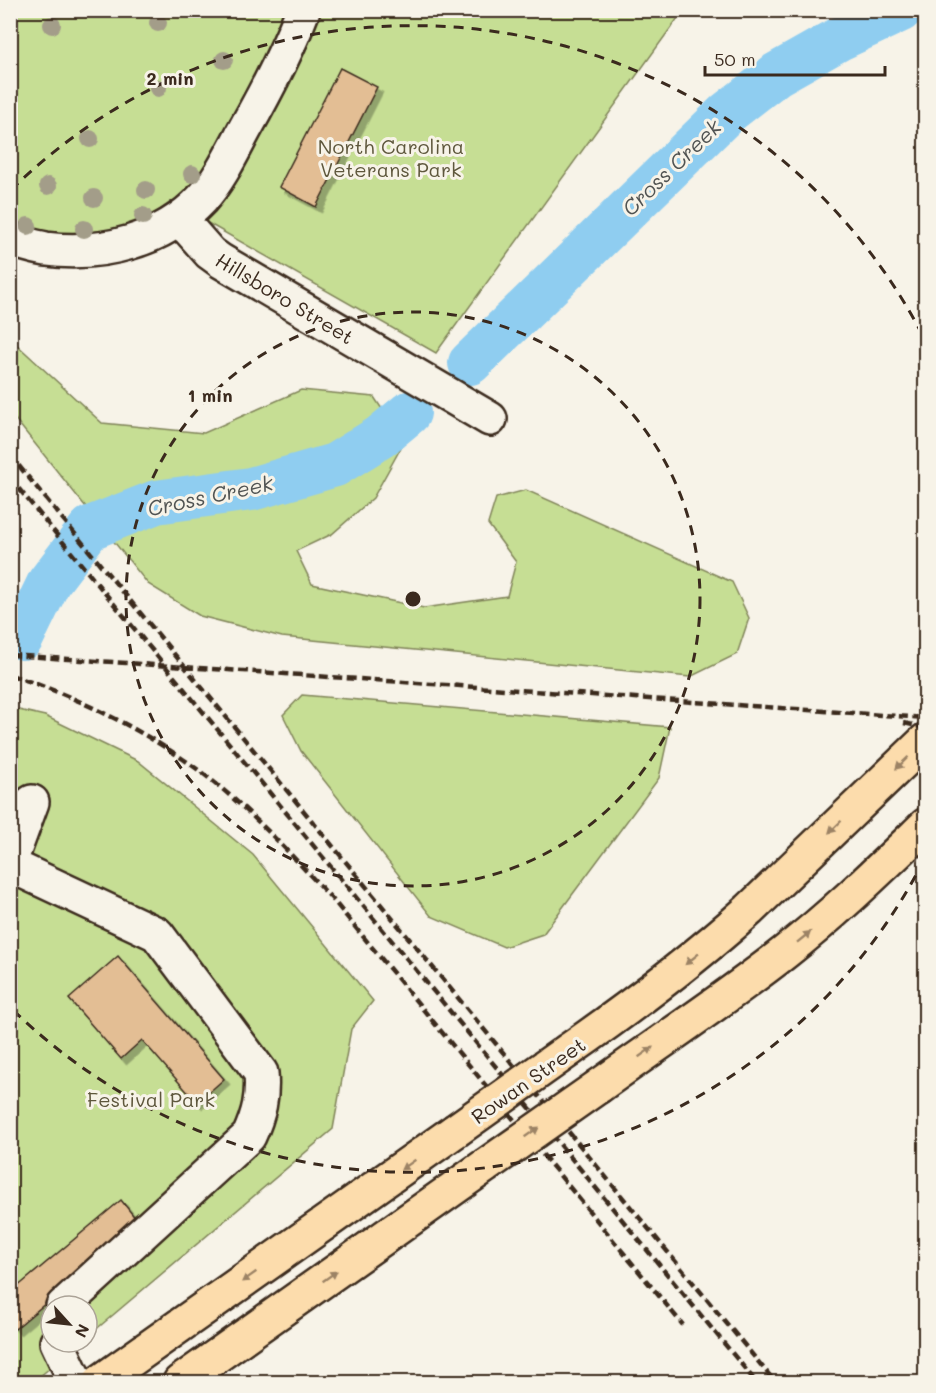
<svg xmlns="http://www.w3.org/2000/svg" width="936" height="1393" viewBox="0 0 936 1393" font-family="Mali,sans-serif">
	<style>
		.green { fill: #c6de94; stroke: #808459; stroke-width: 1.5 }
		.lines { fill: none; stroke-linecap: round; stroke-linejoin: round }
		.river { stroke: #8fcdf0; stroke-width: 44 }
		.building { fill: #e3be94; stroke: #3b2a1e; stroke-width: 1.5; filter: url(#shadow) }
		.minor-casing { stroke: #3b2a1e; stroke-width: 38 }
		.major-casing { stroke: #3b2a1e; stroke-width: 38 }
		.minor { stroke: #f7f3e8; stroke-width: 33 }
		.major { stroke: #fcdcac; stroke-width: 33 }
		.rail { stroke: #3b2a1e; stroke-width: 4.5; stroke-dasharray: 9 4.5; stroke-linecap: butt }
		.major-bridge-casing { stroke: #3b2a1e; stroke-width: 38; stroke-linecap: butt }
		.major-bridge { stroke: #fcdcac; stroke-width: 33 }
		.tree { fill: #a39d89 }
		.oneway { fill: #9c8365 }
		.ring { fill: none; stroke: #3b2a1e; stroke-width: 3; stroke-dasharray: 10 8 }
		.labels { text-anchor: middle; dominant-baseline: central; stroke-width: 6; stroke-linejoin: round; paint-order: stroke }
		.park-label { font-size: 20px; fill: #5e573c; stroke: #f7f3e8 }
		.street-label { font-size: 20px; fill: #3b2a1e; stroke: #f7f3e8 }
		.water-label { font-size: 21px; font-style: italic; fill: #505352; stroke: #f7f3e8 }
		.centre { fill: #3b2a1e; stroke: #f7f3e8; stroke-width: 3 }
		.ring-label { font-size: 18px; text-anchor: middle; font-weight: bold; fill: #3b2a1e; stroke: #f7f3e8; stroke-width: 6; stroke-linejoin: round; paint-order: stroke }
	</style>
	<defs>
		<filter id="shadow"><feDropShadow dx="5.5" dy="5.5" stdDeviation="0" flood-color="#0004"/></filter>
	</defs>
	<rect width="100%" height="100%" fill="#f7f3e8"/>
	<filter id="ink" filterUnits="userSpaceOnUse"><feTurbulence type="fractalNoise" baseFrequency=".0167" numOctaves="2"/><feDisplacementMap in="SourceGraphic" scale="12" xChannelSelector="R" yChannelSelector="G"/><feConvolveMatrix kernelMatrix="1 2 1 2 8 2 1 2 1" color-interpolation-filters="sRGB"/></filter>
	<g filter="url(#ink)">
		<path class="green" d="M10,11h673l-247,342 -265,-151 -26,18 -65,30 -69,-11z
			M10,336l5,7 87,80 102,10 97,-43 73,7 30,45 -31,56 -41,36 -36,17 16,33 112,24 83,-12 9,-34 -28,-38 8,-26 30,-8 206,92 17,36 -12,36 -47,23 -408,-40 -82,-21 -52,-32 -137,-170z
			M302,695l368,32 -11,51 -116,156 -39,13 -73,-31 -130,-165 -18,-36z
			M10,708l35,8 93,45 115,94 120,146 -22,28 -18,100 -246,208v-31h-36v36h30l-48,40h-23z"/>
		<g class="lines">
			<path class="river" d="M470,363l257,-250 50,-39 62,-35 62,-29
				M22,638l27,-56 41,-54 66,-26 95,-13 84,-24 45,-28 29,-24"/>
		</g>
		<path class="building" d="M340,68l37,19 -61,120 -37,-20z
			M118,956l106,123 -27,24 -55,-63 -21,19 -52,-60z
			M121,1200l19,24 -125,105 -5,-5v-31z"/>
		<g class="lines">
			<defs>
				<path id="minor" d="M180,219l30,34 11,8 269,158
					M10,240c12,3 24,7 36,9 55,7 117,-8 156,-50 18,-20 30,-46 43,-70 22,-39 42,-77 58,-119
					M10,862l22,-60
					M10,865l147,69 104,139c2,24 -2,41 -12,63l-186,170
					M57,1342l16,34 5,6"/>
				<path id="major" d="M569,1050c63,-44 123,-89 180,-140l177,-170
					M599,1086c61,-44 125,-86 185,-133 50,-39 95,-83 142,-128
					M100,1382l355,-251
					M180,1382l305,-216"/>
			</defs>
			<use href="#minor" class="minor-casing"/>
			<use href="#major" class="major-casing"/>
			<use href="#minor" class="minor"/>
			<use href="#major" class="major"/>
			<path class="rail" d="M10,455l765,927
				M10,478l746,904
				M10,655l916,63
				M10,675c61,19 121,49 173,84 57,39 104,91 150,141l350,425
				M904,723l22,5"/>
			<defs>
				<path id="major-bridge" d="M455,1131l114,-81
					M485,1166l114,-80"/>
			</defs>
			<use href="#major-bridge" class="major-bridge-casing"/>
			<use href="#major-bridge" class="major-bridge"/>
		</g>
		<g class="tree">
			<circle cx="158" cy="23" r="9"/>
			<circle cx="52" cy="25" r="9"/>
			<circle cx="224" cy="60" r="9"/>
			<circle cx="158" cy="88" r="9"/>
			<circle cx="90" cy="139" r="9"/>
			<circle cx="192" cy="174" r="9"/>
			<circle cx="48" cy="186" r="9"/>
			<circle cx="146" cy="190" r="9"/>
			<circle cx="94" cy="198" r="9"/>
			<circle cx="143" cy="216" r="9"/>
			<circle cx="28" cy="226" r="9"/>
			<circle cx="84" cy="229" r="9"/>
		</g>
		<defs><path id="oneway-solid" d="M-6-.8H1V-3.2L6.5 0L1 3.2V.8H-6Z" transform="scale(1.5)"/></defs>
		<g class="oneway">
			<use href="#oneway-solid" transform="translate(902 763) rotate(136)"/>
			<use href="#oneway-solid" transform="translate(835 827) rotate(136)"/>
			<use href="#oneway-solid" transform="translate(804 937) rotate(-39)"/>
			<use href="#oneway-solid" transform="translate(692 959) rotate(141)"/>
			<use href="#oneway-solid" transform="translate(646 1052) rotate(-35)"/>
			<use href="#oneway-solid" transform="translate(532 1132) rotate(-35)"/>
			<use href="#oneway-solid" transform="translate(408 1165) rotate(145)"/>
			<use href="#oneway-solid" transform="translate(330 1276) rotate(-35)"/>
			<use href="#oneway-solid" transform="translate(249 1277) rotate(145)"/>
		</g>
	</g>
	<g class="ring">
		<circle cx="413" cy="599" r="287"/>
		<path d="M924 860A574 574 0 0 1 11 1008M11 190A574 574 0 0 1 924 338"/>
	</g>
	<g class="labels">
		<g class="park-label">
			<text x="391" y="146">North Carolina<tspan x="391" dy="23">Veterans Park</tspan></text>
			<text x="151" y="1099">Festival Park</text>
		</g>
		<g class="street-label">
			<text transform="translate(285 298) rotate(31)">Hillsboro Street</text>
			<text transform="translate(528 1080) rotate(-35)">Rowan Street</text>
		</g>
		<g class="water-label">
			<text transform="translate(671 167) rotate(-44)">Cross Creek</text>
			<text transform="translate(210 495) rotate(-12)">Cross Creek</text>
		</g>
	</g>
	<circle cx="413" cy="599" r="9" class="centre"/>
	<g class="ring-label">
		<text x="170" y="85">2 min</text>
		<text x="210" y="402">1 min</text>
	</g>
	<rect width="936" height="1393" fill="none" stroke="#f7f3e8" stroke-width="36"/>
	<rect x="18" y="18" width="900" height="1357" fill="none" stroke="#3b2a1e" stroke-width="2" filter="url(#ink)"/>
	<g transform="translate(69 1324) rotate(117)"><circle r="28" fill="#f7f3e8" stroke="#aca397" stroke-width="1.5"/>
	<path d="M0-4.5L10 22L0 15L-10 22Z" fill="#3b2a1e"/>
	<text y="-9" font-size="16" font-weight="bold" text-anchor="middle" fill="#3b2a1e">N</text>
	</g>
	<path d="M705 66v9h180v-9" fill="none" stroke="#3b2a1e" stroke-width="3"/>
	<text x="714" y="66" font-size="18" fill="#3b2a1e" stroke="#f7f3e8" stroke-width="4.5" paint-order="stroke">50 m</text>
</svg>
